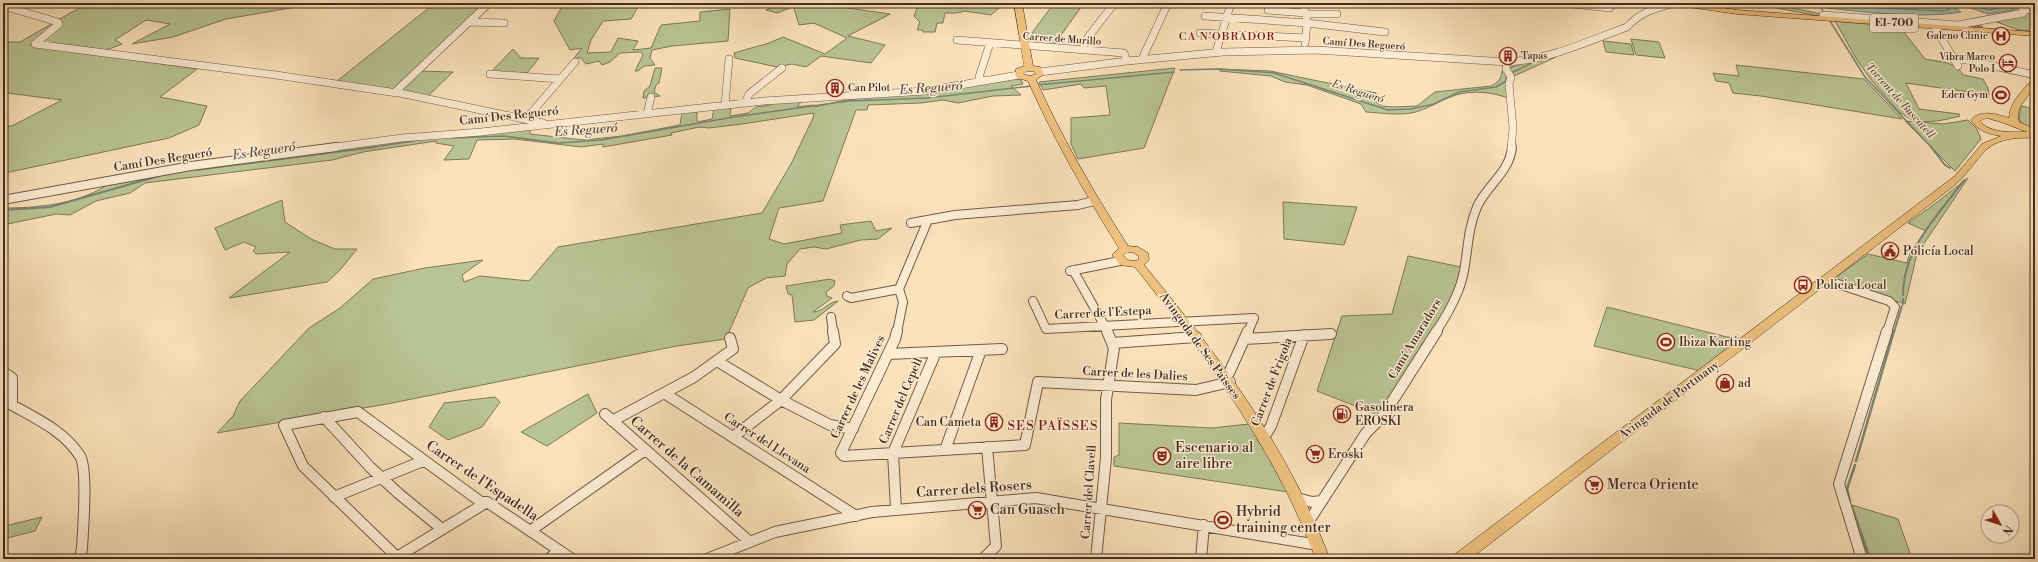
<svg xmlns="http://www.w3.org/2000/svg" width="2038" height="562" viewBox="0 0 2038 562" font-family="'Libre Bodoni',serif">
	<style>
		.green { fill: #b9c494; stroke: #7f785a }
		.water { fill: #9fbead; stroke: #7b8475 }
		.lines { fill: none; stroke-linecap: round; stroke-linejoin: round }
		.shore { stroke: #727566; stroke-width: 1 }
		.stream-far2 { stroke: #7b8475; stroke-width: 1.5 }
		.stream-far1 { stroke: #7b8475; stroke-width: 2 }
		.stream { stroke: #7b8475; stroke-width: 2.5 }
		.minor-far2-casing { stroke: #725a47; stroke-width: 8 }
		.minor-far1-casing { stroke: #725a47; stroke-width: 10 }
		.minor-casing { stroke: #725a47; stroke-width: 12 }
		.major-casing { stroke: #452c20; stroke-width: 1 }
		.minor-far2 { stroke: #fcecd3; stroke-width: 7 }
		.minor-far1 { stroke: #fcecd3; stroke-width: 8 }
		.minor { stroke: #fcecd3; stroke-width: 10 }
		.major { fill: #eec17e; fill-rule: evenodd }
		.labels { text-anchor: middle; dominant-baseline: central; stroke-width: 3; stroke-linejoin: round; paint-order: stroke }
		.far-poi-label { font-size: 10px; fill: #452c20; stroke: #fcecd3; text-anchor: end }
		.far-street-label { font-size: 10px; fill: #452c20; stroke: #fcecd3 }
		.shield { fill: #fcecd3; stroke: #7c6656; stroke-width: 1 }
		.shield-label { font-size: 11px; font-weight: bold; fill: #452c20 }
		.far-neighbourhood-label { font-size: 11px; letter-spacing: 1px; fill: #7a1f14; stroke: #fcecd3 }
		.far-water-label { font-size: 11px; font-style: italic; fill: #5c5043; stroke: #fcecd3 }
		.street-label { font-size: 12px; fill: #452c20; stroke: #fcecd3 }
		.poi-label { font-size: 12px; fill: #452c20; stroke: #fcecd3; text-anchor: start }
		.water-label { font-size: 13px; font-style: italic; fill: #5c5043; stroke: #fcecd3 }
		.neighbourhood-label { font-size: 13px; letter-spacing: 1px; fill: #7a1f14; stroke: #fcecd3 }
		.near-poi-label { font-size: 14px; fill: #452c20; stroke: #fcecd3; text-anchor: start }
		.near-street-label { font-size: 14px; fill: #452c20; stroke: #fcecd3 }
	</style>
	<rect width="100%" height="100%" fill="#fbe2bb"/>
	<filter id="stains"><feTurbulence type="fractalNoise" baseFrequency=".005" numOctaves="4"/><feColorMatrix values="0 0 0 0 .2 0 0 0 0 .09 0 0 0 0 .02 0 0 0 .5 -.17"/></filter>
	<radialGradient id="worn" r=".72"><stop offset=".6" stop-color="#630" stop-opacity="0"/><stop offset="1" stop-color="#630" stop-opacity=".3"/></radialGradient>
	<path class="green" d="M88,3h265l-6,4h-51l-70,12 -53,18 -41,7 38,-20 -24,-4 -31,20 7,4 -18,7 -64,-7 18,-24z
		M435,3h51l-95,88 -54,-10z
		M564,3l52,3 23,-1 -8,14 -28,2 -12,19 -4,13 24,-1 7,-14 20,3 -5,9 18,-2 10,-23 39,-4v-9l30,-3 -2,32 -56,5 -20,4 -2,8 5,7 -11,1 -6,5h-3l8,-16 -2,-3 -21,1 -10,9 -8,3 -3,-4 -13,3 -5,-6h-7l8,-10 -12,2 -16,-29z
		M782,3h21l-26,10 -11,-3z
		M807,3h47l-6,5 42,6c-14,8 -28,14 -42,22l37,9 -14,18 -50,-7 -15,11 -14,-3 -15,3 -42,-9 -1,-5 35,-10 14,-6 42,17 22,-16 -33,-15 -15,2 -5,-17z
		M919,3h62v2l18,3 -8,7 -26,-4 -8,2h-12l-2,10h-6l-2,9h-12v-2h-6l3,-8 -6,-6z
		M1054,3h30l-30,42h-17l-5,-12z
		M1750,3h18l53,11 135,11 17,-4 -2,-2 42,-8 1,-3 -5,-5h13l13,16c0,25 -33,2 -44,2 -5,0 -10,2 -15,3l7,3 -159,-10z
		M1835,21l65,6 25,32c14,3 31,2 38,16l20,4 5,9 1,7 -83,-12 13,26 40,5 1,2c-16,4 -31,8 -47,4 -5,-1 -8,-6 -13,-7l-28,-32 -15,-21z
		M53,23l1,3 -24,19 167,24 -37,28 47,9 -8,19 -30,13 -164,35 -2,-8v-39h9l50,-26 -55,-7 -4,2v-53h17z
		M1631,39l28,3 6,16 -29,-3z
		M1603,41l28,3 3,11 -28,-3z
		M513,49l8,9h18l-12,15 -36,-1z
		M1550,55l6,2 -44,20 -3,-9z
		M1503,63l5,12v23c-16,-6 -35,-8 -52,-3 -14,4 -26,13 -40,17 -16,4 -34,1 -50,0l-5,-8 -54,-19 -22,-3 -14,-6 -51,-5 -1,-2 51,2 106,22v9l6,4 11,1 24,-1 18,-14 56,-6c11,-5 11,-12 12,-23z
		M1736,65l128,14 38,40 -141,-23 -28,-3 -4,-10 -13,-2 -3,-8 26,3z
		M655,68h7l-3,15 -3,2 -2,7 6,4 -17,2 1,-7 6,-5z
		M1175,68l-31,80 -66,11 -7,-15v-26l39,-3 -4,-29 -22,2 -3,-4 -38,6 -4,-8z
		M418,71l35,1 -26,25 -30,-6z
		M1008,78l13,2 2,4 -12,2 10,9 -28,1 -35,7 -15,-3 -22,3 -53,2 -1,5h-11l-33,91 -44,7 -10,31 15,5 58,-11 -2,-8 31,-4 5,10 16,-3 -14,11 -17,1 -35,9 -12,-2 -14,2 -13,15 -2,12 -19,2 -18,10 -22,51 -49,7 -290,58 -170,29 16,-17 7,-15 69,-73 31,-20 33,-29 52,-11 58,-8 -21,15 2,7 16,-6 49,5 29,-34 204,-34 29,-49 22,-46 1,-5 -72,11 -33,4 -10,-1 -28,6 1,2 -69,12v-3l-22,3 -66,-8 -38,1 -8,19 -25,1 10,-14 -18,-3v-2l-73,11 -31,8 -187,23 -15,10 -34,8 -26,14 -14,-1 -53,11v-17c36,0 79,-4 108,-26l233,-35 186,-19v6l54,6 38,-4 58,-11 2,-13 15,-2v12l15,-3 2,-11 17,-2 -1,10 18,-3 8,-6 15,-2 4,-3 27,-1 -5,6 17,-2v2l32,-7z
		M2021,106l14,3v21l-13,-6 -3,-5z
		M1968,120l9,9 4,10 -26,32 -50,-50 38,3z
		M1968,178l-51,76 -12,50 -73,-24 36,-26 39,9 2,-8 17,-24 -18,-8 28,-20z
		M282,200l3,22 26,17 24,10h22l-17,21 -13,12 -98,16 61,-46 -34,2 -3,-3 3,-4 -12,-5 -19,8 -10,-22z
		M1283,202l74,5 -13,38 -60,-6z
		M1408,256l53,11 -1,11 -14,33 -68,104 -61,-24 25,-75 50,-2z
		M830,279l5,2 -1,5 -8,6 1,4 5,2 -19,14c10,0 15,-10 25,-11l-24,19 -19,2 -3,-27 -4,-1 -2,-8z
		M1607,307l120,30 13,2 -39,32 -107,-25z
		M588,394l9,19 -50,33 -26,-14z
		M495,397l5,5 -18,25 -34,13 -19,-13 15,-24z
		M1119,423l93,5 37,-4 39,68 -174,-26v-9l5,-2z
		M1852,505l46,14 14,40h-41z
		M42,517l-7,14 -32,8 2,-13z"/>
	<path class="water" d="M1816,3h134l5,2 -2,1 8,6c-42,7 -100,0 -142,-5z
		M1957,3h51l4,5v2l-24,4z"/>
	<g class="lines">
		<path class="shore" d="M1821,3l39,4 83,4 7,-2v-6
			M1878,3l64,3 3,-3
			M1968,3l20,7 16,-3 2,-4"/>
		<path class="stream-far2" d="M1821,7l3,6
			M1830,21l35,56 67,71
			M1623,26l12,-10
			M1180,70l38,-1 56,4 114,37 23,-1 23,-5 25,-12 37,-5 10,-6 1,-7
			M1511,73l25,-12
			M1037,85l137,-13
			M453,138l51,-2 55,7 42,-3 133,-23 114,-16 80,-3 104,-12
			M368,148l51,-8"/>
		<path class="stream-far1" d="M1931,147l14,18 5,3
			M195,170l180,-23
			M3,210l47,-3 109,-31
			M1903,295c0,-47 35,-79 61,-115
			M1903,299v5
			M1894,332l8,-26"/>
		<path class="stream" d="M1856,461l38,-130
			M1850,501l-3,-12 8,-24
			M1854,515l15,44"/>
		<defs>
			<path id="minor-far2" d="M489,3l-94,89 148,31
				M1304,3l3,20 -2,20
				M2025,3l10,12
				M1573,4l37,4 2,-5
				M3,6l55,16 1,2 -24,20 241,31 121,18
				M1268,10l38,3
				M1306,14h31
				M1823,15l135,10 65,-12 2,-2 -7,-8
				M1205,16l102,7 78,9
				M469,22l35,1
				M1934,26l24,40
				M1200,33l106,5
				M957,40l167,13 3,8
				M1083,49l3,-9 27,-35
				M1216,52l15,-49
				M1953,57l82,18
				M1142,59l26,-56
				M1507,62l-1,7 5,8 -2,7 4,44 -2,20
				M1040,72l87,-11 96,-9 93,-2 191,12c41,-2 82,-21 120,-35 13,-15 29,-19 47,-24
				M490,74l70,5
				M982,80l-3,-3 11,-34
				M745,103l4,-9 33,-26
				M725,105l4,-46
				M647,113l4,-16
				M526,119l49,-57
				M328,148l74,-10 79,-6 283,-31 161,-10 94,-16"/>
			<path id="minor-far1" d="M3,200l188,-34 145,-19
				M911,223l44,-8 123,-10 16,-4
				M1073,270l35,62
				M1070,271l50,-10
				M1826,280l63,21 6,6 -8,25
				M847,296l4,2 48,-9
				M1033,301l13,28 208,-11 -6,14
				M831,317l2,15
				M897,332l6,-30 -4,-13 29,-69
				M1436,332c12,-19 24,-39 28,-61 4,-22 4,-43 13,-64 9,-21 33,-35 35,-60"/>
			<path id="minor" d="M897,331l-2,8 -54,114 3,3 181,-11 13,-63 158,8 34,-8
				M1244,339l87,-5
				M1112,343l84,-6
				M888,354l114,-5
				M717,361l64,39 49,25 23,4
				M3,372l9,6v27c25,14 52,26 68,51 8,13 3,74 2,92l-2,11
				M1225,376l4,-3 19,-42
				M664,393l192,123
				M358,412l123,90h6l-90,55 -94,-91 -19,-41z
				M605,414l145,128
				M324,417l46,50 28,26 44,36
				M612,421l82,-44 39,-28 -3,-11
				M733,437l48,-37 54,-56 -2,-13
				M1263,439l8,-13 33,-91
				M945,450l36,-100
				M334,497l89,-36
				M1297,498l15,4 10,-1
				M487,502l85,57
				M896,509l-3,-56 43,-101
				M1309,521l57,-88 17,-17 54,-85
				M530,531l115,-81
				M984,558l12,-12 -9,-99
				M549,559l10,-9
				M707,559l68,-27 97,-20 164,-14 282,47
				M1096,559l10,-101v-58l8,-52 -7,-17
				M1201,559l3,-34
				M1862,559l-23,-75 48,-153"/>
			<path id="major" d="M1014,3h8l11,63 7,1 4,7 -8,6c26,58 58,113 92,166l10,1 10,6 1,7 -5,5c55,67 109,136 150,214 14,26 25,53 36,80h-14c-11,-27 -22,-54 -36,-80 -40,-76 -92,-145 -145,-212l-15,-2 -8,-10 7,-7c-34,-54 -65,-109 -91,-167l-10,-3 -3,-3 1,-6 8,-3zM1027,71h7l2,3 -6,2 -7,-2zM1128,252h4l7,4v3l-3,2 -9,-1 -4,-5z
				M1670,3h20l47,7 298,22v4l-298,-22 -63,-9z
				M2035,79c0,17 -22,25 -16,43l16,7v9c-15,-1 -36,0 -48,11 -13,12 -21,28 -36,39l-481,371h-18l2,-4 501,-379 27,-32 19,-8c-13,-2 -23,-5 -30,-16 9,-11 25,-6 38,-2 1,-16 13,-27 23,-38zM1987,118l14,4 26,10c-15,0 -37,2 -47,-11z"/>
		</defs>
		<use href="#minor-far2" class="minor-far2-casing"/>
		<use href="#minor-far1" class="minor-far1-casing"/>
		<use href="#minor" class="minor-casing"/>
		<use href="#major" class="major-casing"/>
		<use href="#minor-far2" class="minor-far2"/>
		<use href="#minor-far1" class="minor-far1"/>
		<use href="#minor" class="minor"/>
		<use href="#major" class="major"/>
	</g>
	<defs>
		<symbol id="hospital-ring" viewBox="-11 -11 22 22"><circle r="9.5" fill="#fcecd3" stroke="#8f2418" stroke-width="1.5"/><path d="M-5-5h3v3.5h4V-5h3V5h-3V1.5h-4V5h-3Z" fill="#8f2418"/></symbol>
		<symbol id="building-ring" viewBox="-11 -11 22 22"><circle r="9.5" fill="#fcecd3" stroke="#8f2418" stroke-width="1.5"/><path d="M-4-6H4V6H1V3H-1V6H-4ZM-2.5-4.3h1.7v1.8h-1.7ZM.8-4.3h1.7v1.8H.8ZM-2.5-1h1.7V.8h-1.7ZM.8-1h1.7V.8H.8Z" fill="#8f2418"/></symbol>
		<symbol id="hotel-ring" viewBox="-11 -11 22 22"><circle r="9.5" fill="#fcecd3" stroke="#8f2418" stroke-width="1.5"/><path d="M-6-4.5h1.5V1H6V5H4.5V3h-9V5H-6ZM-4 0a1.8 1.8 0 1 1 3.6 0ZM.5 0V-2.5h3Q6-2.5 6 0Z" fill="#8f2418"/></symbol>
		<symbol id="stadium-ring" viewBox="-11 -11 22 22"><circle r="9.5" fill="#fcecd3" stroke="#8f2418" stroke-width="1.5"/><path d="M0-5a6.5 5 0 1 0 0 10a6.5 5 0 1 0 0-10ZM-3.5-1.8h7v3.6h-7Z" fill="#8f2418"/></symbol>
		<symbol id="civic-ring" viewBox="-11 -11 22 22"><circle r="9.5" fill="#fcecd3" stroke="#8f2418" stroke-width="1.5"/><path d="M-.6-6.5H3V-4.5H.6V-3L4-1V1h2V6H-6V1h2V-1L-.6-3ZM-1.2 2.5V6h2.4V2.5Z" fill="#8f2418"/></symbol>
		<symbol id="bus-ring" viewBox="-11 -11 22 22"><circle r="9.5" fill="#fcecd3" stroke="#8f2418" stroke-width="1.5"/><path d="M-5-6H5V4H4V6H2V4H-2V6H-4V4H-5ZM-3.5-4V0h7V-4ZM-3.5 1.2v1.5H-2V1.2ZM2 1.2v1.5H3.5V1.2Z" fill="#8f2418"/></symbol>
		<symbol id="shop-ring" viewBox="-11 -11 22 22"><circle r="9.5" fill="#fcecd3" stroke="#8f2418" stroke-width="1.5"/><path d="M-5-2.5h2.3a2.7 3.5 0 0 1 5.4 0H5L5.5 6h-11ZM-1.5-2.5h3a1.5 2.3 0 0 0-3 0Z" fill="#8f2418"/></symbol>
		<symbol id="fuel-ring" viewBox="-11 -11 22 22"><circle r="9.5" fill="#fcecd3" stroke="#8f2418" stroke-width="1.5"/><path d="M-5.5-6h7V0h2V4h1.3V-2.5L3-4.5l.8-.8L6-3V5H2.5V1h-1V6h-7ZM-4.2-4.7v3.2H.2V-4.7Z" fill="#8f2418"/></symbol>
		<symbol id="supermarket-ring" viewBox="-11 -11 22 22"><circle r="9.5" fill="#fcecd3" stroke="#8f2418" stroke-width="1.5"/><path d="M-6-5.5h2.5l.6 2H6L4.5 2H-2.5L-4.4-4H-6ZM-1.5 3.2a1.3 1.3 0 1 0 .1 0ZM3 3.2a1.3 1.3 0 1 0 .1 0Z" fill="#8f2418"/></symbol>
		<symbol id="theatre-ring" viewBox="-11 -11 22 22"><circle r="9.5" fill="#fcecd3" stroke="#8f2418" stroke-width="1.5"/><path d="M-5-5.5Q0-4 5-5.5V0Q5 5 0 6Q-5 5-5 0ZM-3.3-2.5H-1v1.5H-3.3ZM1-2.5H3.3v1.5H1ZM-2.8 1Q0 5.5 2.8 1Z" fill="#8f2418"/></symbol>
	</defs>
	<g fill-rule="evenodd">
		<use href="#hospital-ring" x="1991" y="26" width="20" height="20"/>
		<use href="#building-ring" x="1498" y="46" width="20" height="20"/>
		<use href="#hotel-ring" x="1998" y="53" width="20" height="20"/>
		<use href="#building-ring" x="825" y="78" width="20" height="20"/>
		<use href="#stadium-ring" x="1991" y="85" width="20" height="20"/>
		<use href="#civic-ring" x="1880" y="241" width="20" height="20"/>
		<use href="#bus-ring" x="1793" y="275" width="20" height="20"/>
		<use href="#stadium-ring" x="1656" y="332" width="20" height="20"/>
		<use href="#shop-ring" x="1715" y="373" width="20" height="20"/>
		<use href="#fuel-ring" x="1332" y="404" width="20" height="20"/>
		<use href="#building-ring" x="984" y="412" width="20" height="20"/>
		<use href="#supermarket-ring" x="1305" y="444" width="20" height="20"/>
		<use href="#theatre-ring" x="1152" y="446" width="20" height="20"/>
		<use href="#supermarket-ring" x="1584" y="475" width="20" height="20"/>
		<use href="#supermarket-ring" x="967" y="500" width="20" height="20"/>
		<use href="#stadium-ring" x="1213" y="510" width="20" height="20"/>
	</g>
	<g class="labels">
		<g class="far-poi-label">
			<text x="1988" y="36">Galeno Clinic</text>
			<text x="1521" y="56" text-anchor="start">Tapas</text>
			<text x="1995" y="57">Vibra Marco<tspan x="1995" dy="12">Polo I</tspan></text>
			<text x="848" y="88" text-anchor="start">Can Pilot</text>
			<text x="1988" y="95">Eden Gym</text>
		</g>
		<g class="far-street-label">
			<text transform="translate(1062 39) rotate(4)">Carrer de Murillo</text>
			<text transform="translate(1364 44) rotate(4)">Camí Des Regueró</text>
		</g>
		<rect class="shield" x="1870" y="14" width="48" height="18" rx="3"/>
		<g class="shield-label">
			<text x="1894" y="23">EI-700</text>
		</g>
		<g class="far-neighbourhood-label">
			<text x="1227" y="37">CA N'OBRADOR</text>
		</g>
		<g class="far-water-label">
			<text transform="translate(1358 92) rotate(18)">Es Regueró</text>
			<text transform="translate(1900 101) rotate(48)">Torrent de Buscatell</text>
		</g>
		<g class="street-label">
			<text transform="translate(509 116) rotate(-6)">Camí Des Regueró</text>
			<text transform="translate(163 160) rotate(-9)">Camí Des Regueró</text>
			<text transform="translate(1103 313) rotate(-3)">Carrer de l'Estepa</text>
			<text transform="translate(1415 339) rotate(-59)">Camí Amaradors</text>
			<text transform="translate(1200 346) rotate(54)">Avinguda de Ses Païsses</text>
			<text transform="translate(1135 374) rotate(3)">Carrer de les Dalies</text>
			<text transform="translate(1272 382) rotate(-69)">Carrer de Frigola</text>
			<text transform="translate(858 387) rotate(-65)">Carrer de les Malives</text>
			<text transform="translate(1669 400) rotate(-37)">Avinguda de Portmany</text>
			<text transform="translate(901 401) rotate(-67)">Carrer del Cepell</text>
			<text transform="translate(767 443) rotate(33)">Carrer del Llevana</text>
			<text transform="translate(1089 492) rotate(-86)">Carrer del Clavell</text>
		</g>
		<g class="poi-label">
			<text x="1903" y="251">Policía Local</text>
			<text x="1816" y="285">Policia Local</text>
			<text x="1679" y="342">Ibiza Karting</text>
			<text x="1738" y="383">ad</text>
			<text x="1355" y="407">Gasolinera<tspan x="1355" dy="14">EROSKI</tspan></text>
			<text x="981" y="422" text-anchor="end">Can Cameta</text>
			<text x="1328" y="454">Eroski</text>
		</g>
		<g class="water-label">
			<text transform="translate(931 88) rotate(-4)">Es Regueró</text>
			<text transform="translate(586 130) rotate(-4)">Es Regueró</text>
			<text transform="translate(264 151) rotate(-8)">Es Regueró</text>
		</g>
		<g class="neighbourhood-label">
			<text x="1053" y="426">SES PAÏSSES</text>
		</g>
		<g class="near-poi-label">
			<text x="1175" y="448">Escenario al<tspan x="1175" dy="16">aire libre</tspan></text>
			<text x="1607" y="485">Merca Oriente</text>
			<text x="990" y="510">Can Guasch</text>
			<text x="1236" y="512">Hybrid<tspan x="1236" dy="16">training center</tspan></text>
		</g>
		<g class="near-street-label">
			<text transform="translate(687 467) rotate(41)">Carrer de la Camamilla</text>
			<text transform="translate(482 481) rotate(34)">Carrer de l'Espadella</text>
			<text transform="translate(974 489) rotate(-4)">Carrer dels Rosers</text>
		</g>
	</g>
	<rect width="2038" height="562" fill="none" stroke="#fbe2bb" stroke-width="16"/>
	<rect x="4" y="4" width="2030" height="554" fill="none" stroke="#452c20" stroke-width="2"/>
	<rect x="8" y="8" width="2022" height="546" fill="none" stroke="#452c20"/>
	<g transform="translate(2000 524) rotate(129)"><circle r="19" fill="#fcecd3" stroke="#b39f8b"/>
	<path d="M0-3L7 15L0 10L-7 15Z" fill="#8f2418"/>
	<text y="-6" font-size="11" font-weight="bold" text-anchor="middle" fill="#452c20">N</text>
	</g>
	<rect width="100%" height="100%" filter="url(#stains)"/>
	<rect width="100%" height="100%" fill="url(#worn)"/>
</svg>
